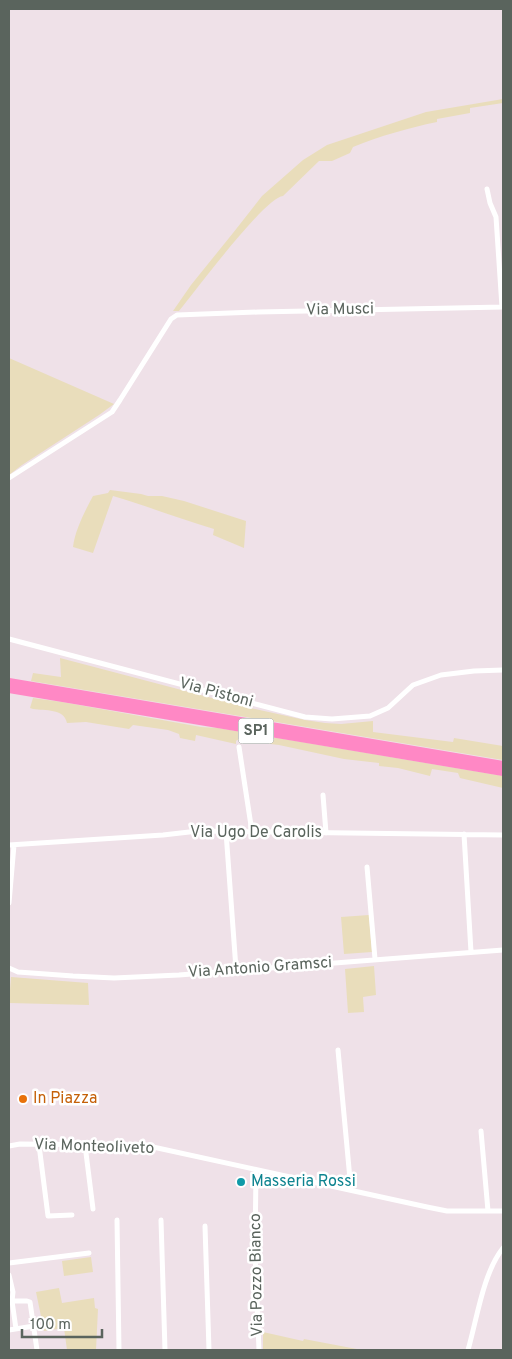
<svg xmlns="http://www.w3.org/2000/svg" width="512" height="1359" viewBox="0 0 512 1359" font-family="Overpass,sans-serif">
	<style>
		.green { fill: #e9ddbb }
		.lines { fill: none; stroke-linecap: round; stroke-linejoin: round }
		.minor { stroke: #fff; stroke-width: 5 }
		.highway { stroke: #ff88c5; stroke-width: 8 }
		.food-dot { fill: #e8710a; stroke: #fff; stroke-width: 2 }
		.culture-dot { fill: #0f9aa8; stroke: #fff; stroke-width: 2 }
		.labels { text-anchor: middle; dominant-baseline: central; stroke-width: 5; stroke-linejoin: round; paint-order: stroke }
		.shield { fill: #fff; stroke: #8c928e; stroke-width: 1 }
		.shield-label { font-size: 15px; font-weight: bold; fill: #5a645d }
		.street-label { font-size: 16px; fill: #5a645d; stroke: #fff }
		.food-label { font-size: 16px; fill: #c56008; stroke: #fff; text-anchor: start }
		.culture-label { font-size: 16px; fill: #0d838f; stroke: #fff; text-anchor: start }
	</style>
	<rect width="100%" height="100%" fill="#efe1e8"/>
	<path class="green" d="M503,99v4l-33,5v5l-33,6v3c-29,6 -57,14 -84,25l-3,6 -18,8h-13l-36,35c-18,1 -89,97 -104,115h-6l18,-26 42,-52 29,-37 41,-36 24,-15 99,-33z
		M9,358l105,46 -15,11 -77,50 -13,10z
		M110,490l31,4 7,2h14l22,5 62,20 -2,27 -31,-13 1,-6c-34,-10 -67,-23 -101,-33l-20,57 -20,-6c2,-17 12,-36 20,-51l15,-3z
		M60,658l190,50 55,12 20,3 16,1 32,-3v11l80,10 1,-4 49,8v14l-472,-79 2,-8 28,4z
		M33,698l29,4 139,25 17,1 285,48v12l-43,-10 -2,-5 -26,-4 -2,7 -32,-8 -19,-2v-3l-35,-4 -65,-14 -42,-5 -1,1v3l-40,-9 -1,6 -15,-3 -1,-4 -11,-4 -35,-5 -4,4 -43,-7 -19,1c-3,-15 -22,-12 -34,-14l-3,-1z
		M369,915l3,37 -28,2 -3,-37z
		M374,966l2,29 -13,2 1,15 -16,1 -3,-44z
		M11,977l77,6 1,22 -80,-2z
		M91,1257l2,15 -29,4 -2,-15z
		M59,1288l3,15 32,-5 1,10 3,1 -2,41h-29l-3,-22 -20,3 -8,-39z
		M263,1332l40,9 1,-2 58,11h-99z"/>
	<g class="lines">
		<path class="minor" d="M487,189l3,14 6,14 6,90
			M9,478l103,-66 8,-12 51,-81 6,-4 81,-3 245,-5
			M9,639l296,78 27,2 38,-3 18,-8 25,-23 28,-10 33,-4 29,-1
			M239,747l13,85
			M323,795l3,38
			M226,832l10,137
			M464,834l7,118
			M9,845l154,-10 35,-4 305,4
			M367,867l8,92
			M9,903l5,-58
			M9,968l9,4 55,4 41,2 65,-3 324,-25
			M338,1050l13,140
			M481,1131l7,80
			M39,1145l9,71 24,-1
			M85,1145l8,64
			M9,1146l11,-2 101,1 32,2 274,60 20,4h56
			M256,1170l-1,82 4,98
			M117,1220l2,130
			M161,1220l4,130
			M205,1226l4,124
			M9,1263l80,-10
			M9,1275l4,17 -1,9 4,28
			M9,1301h18l3,1 7,48
			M9,1330l25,-4
			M468,1350c9,-31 15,-77 35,-102"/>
		<path class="highway" d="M9,682l494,83
			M9,689l494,83"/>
	</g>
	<circle class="food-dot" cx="23" cy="1099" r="5"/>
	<circle class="culture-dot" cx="241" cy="1182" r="5"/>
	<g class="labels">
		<rect class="shield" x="238.5" y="718.5" width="35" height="25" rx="4"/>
		<g class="shield-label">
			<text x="256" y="731">SP1</text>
		</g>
		<g class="street-label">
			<text transform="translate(340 310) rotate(-1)">Via Musci</text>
			<text transform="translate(216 693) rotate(15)">Via Pistoni</text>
			<text x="256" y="833">Via Ugo De Carolis</text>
			<text transform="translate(260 968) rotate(-4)">Via Antonio Gramsci</text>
			<text transform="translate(94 1147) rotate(2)">Via Monteoliveto</text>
			<text transform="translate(257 1275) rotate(-91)">Via Pozzo Bianco</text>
		</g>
		<g class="food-label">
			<text x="33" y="1099">In Piazza</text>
		</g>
		<g class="culture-label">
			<text x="251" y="1182">Masseria Rossi</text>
		</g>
	</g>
	<rect width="512" height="1359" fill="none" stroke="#5a645d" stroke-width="20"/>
	<path d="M22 1329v8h80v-8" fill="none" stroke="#5a645d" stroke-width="2.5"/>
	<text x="30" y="1329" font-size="15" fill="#5a645d" stroke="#ffffff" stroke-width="4" paint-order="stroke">100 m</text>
</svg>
